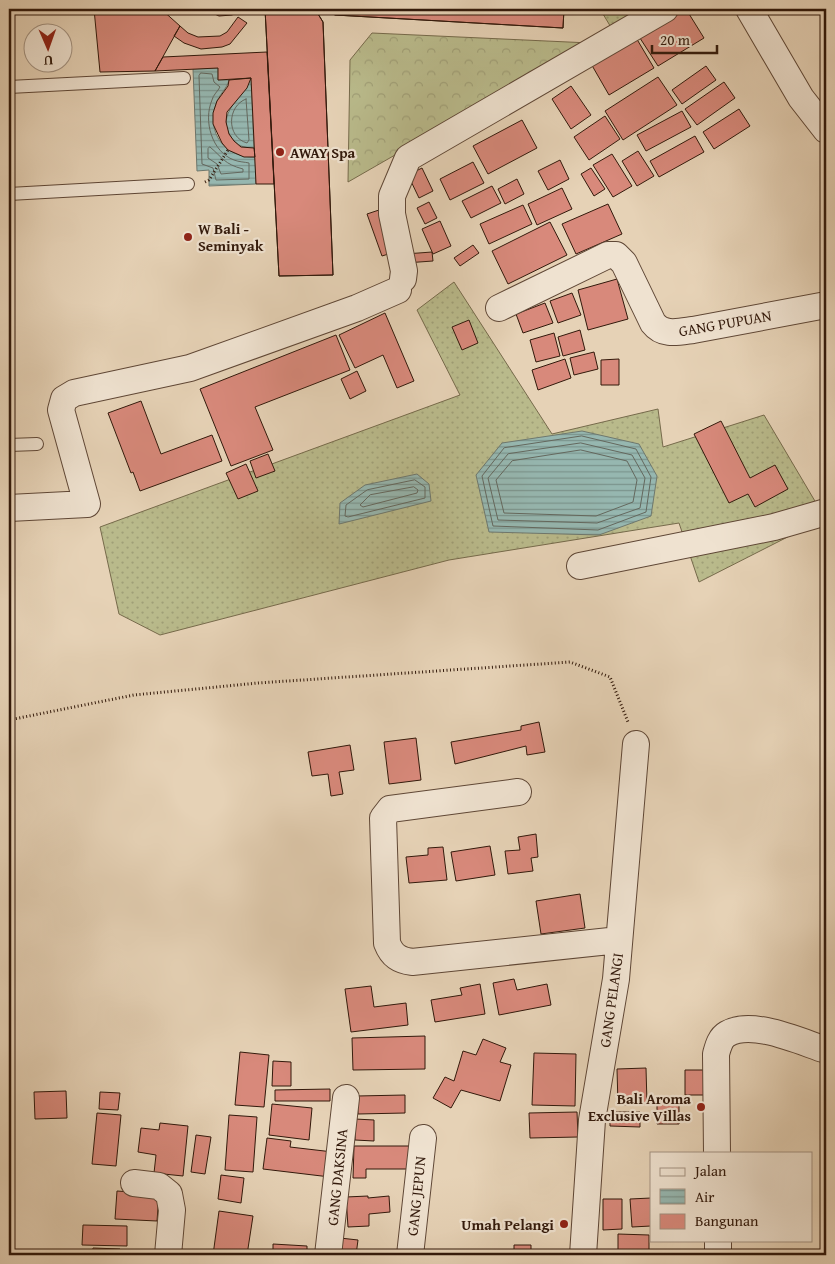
<svg xmlns="http://www.w3.org/2000/svg" width="835" height="1264" viewBox="0 0 835 1264" font-family="'Gentium Book Plus',serif">
	<style>
		.grass { fill: url(#grass-dots); stroke: #766a4b }
		.forest { fill: url(#forest-crowns); stroke: #766a4b }
		.water { fill: url(#water-rules); stroke: #6e786e }
		.lines { fill: none; stroke-linecap: round; stroke-linejoin: round }
		.shore { stroke: #64685e; stroke-width: 1 }
		.building { fill: #d8897b; stroke: #32190b }
		.lane-casing { stroke: #5f4736; stroke-width: 14 }
		.street-casing { stroke: #5f4736; stroke-width: 28 }
		.path { stroke: #32190b; stroke-width: 3; stroke-dasharray: 1 2.5; stroke-linecap: butt }
		.lane { stroke: #efe2d0; stroke-width: 12 }
		.street { stroke: #efe2d0; stroke-width: 26 }
		.poi-dot { fill: #8f2418; stroke: #efe2d0; stroke-width: 2 }
		.labels { text-anchor: middle; dominant-baseline: central; stroke-width: 4.5; stroke-linejoin: round; paint-order: stroke }
		.poi-label { font-size: 15px; font-weight: bold; fill: #32190b; stroke: #efe2d0; text-anchor: start }
		.street-label { font-size: 15px; fill: #32190b; stroke: #efe2d0 }
	</style>
	<defs>
		<pattern id="grass-dots" width="8" height="8" patternUnits="userSpaceOnUse" patternTransform="scale(1.25)"><rect width="8" height="8" fill="#b9ba8b"/><path d="M2 2h.1M6 6h.1" fill="none" stroke="#a09f77" stroke-width="1.8" stroke-linecap="round"/></pattern>
		<pattern id="forest-crowns" width="20" height="18" patternUnits="userSpaceOnUse" patternTransform="scale(1.25)"><rect width="20" height="18" fill="#b9ba8b"/><path d="M2 6a3 3 0 1 1 6 0M12 15a3 3 0 1 1 6 0" fill="none" stroke="#a09f77"/></pattern>
		<pattern id="water-rules" width="6" height="5" patternUnits="userSpaceOnUse" patternTransform="scale(1.25)"><rect width="6" height="5" fill="#96b7b0"/><path d="M0 2.5h6" fill="none" stroke="#7b948d"/></pattern>
	</defs>
	<rect width="100%" height="100%" fill="#e6d2b6"/>
	<filter id="stains"><feTurbulence type="fractalNoise" baseFrequency=".004" numOctaves="4"/><feColorMatrix values="0 0 0 0 .2 0 0 0 0 .09 0 0 0 0 .02 0 0 0 .5 -.17"/></filter>
	<radialGradient id="worn" r=".72"><stop offset=".6" stop-color="#630" stop-opacity="0"/><stop offset="1" stop-color="#630" stop-opacity=".3"/></radialGradient>
	<path class="grass" d="M600,9h47l-35,20z
		M454,282l98,152 106,-25 5,38 101,-32 61,103 -126,64 -20,-59 -230,37 -289,75 -41,-21 -19,-87 360,-132 -43,-85z"/>
	<path class="forest" d="M372,33l218,10 -242,139 2,-122z"/>
	<path class="water" d="M218,68v12h11c-2,9 -10,14 -13,24 -10,29 9,54 39,53l1,27 -47,2v-16l-12,1 -4,-102z
		M251,78l3,70c-10,0 -17,-2 -23,-11 -16,-23 12,-40 20,-59z
		M582,431l57,13 18,32 -6,40 -52,19 -110,-3 -13,-57 26,-32z
		M417,474l12,10 2,17 -92,23 1,-21 25,-18z"/>
	<g class="lines">
		<path class="shore" d="M201,73l11,1 2,8 6,5c-2,4 -7,8 -8,13 -9,21 0,52 22,60 5,2 11,2 15,3v16l-33,1 -3,-12 -11,-4 -3,-88z
			M246,99l3,41 -2,3c-21,-6 -20,-37 -1,-44z
			M210,147c13,11 14,17 33,22v3l-22,2 -4,-10 -9,-6v-9z
			M582,436l54,13 15,28 -5,35 -48,18 -105,-4 -11,-50 22,-28z
			M581,443l51,12 13,23 -5,30 -43,15 -99,-3 -10,-42 20,-24z
			M581,450l46,11 10,19 -4,22 -37,14 -92,-3 -8,-33 16,-19z
			M415,480l10,7v11l-77,19 -3,-1 1,-11 21,-15z
			M414,487l4,3 -1,3 -54,14 -3,-2 10,-10z"/>
	</g>
	<path class="building" d="M94,9h67l19,17 -25,45 -55,1z
		M204,9h41l-13,6 -13,1z
		M265,9h50l8,13 10,253 -54,1z
		M265,9h50l8,13 10,253 -54,1z
		M325,9h239l-1,19 -228,-13z
		M325,9h239l-1,19 -228,-13z
		M681,9h5l18,29 -46,28 -20,-31z
		M238,17l9,6 -17,21 -8,3 -21,2 -17,-6 -10,-7 6,-10 8,7 10,4 22,-1 7,-4z
		M635,36l19,32 -45,27 -19,-33z
		M267,52l7,132h-18l-5,-106 -33,2v-12l-63,3 8,-14z
		M706,66l10,14 -34,24 -10,-14z
		M658,77l19,28 -54,35 -18,-29z
		M251,78l-4,10 -20,24 -1,10 3,12 5,7 7,6 13,1 1,9h-11l-16,-7 -6,-7 -9,-19v-11l4,-12 11,-15 1,-6z
		M724,82l11,16 -38,27 -12,-16z
		M571,86l20,29 -20,14 -19,-30z
		M739,109l11,17 -36,23 -11,-17z
		M682,111l9,16 -45,24 -9,-16z
		M605,116l15,23 -31,21 -15,-23z
		M522,120l15,28 -49,26 -15,-28z
		M695,136l9,16 -45,25 -9,-16z
		M638,151l16,25 -17,10 -15,-25z
		M612,154l20,32 -19,11 -20,-32z
		M560,160l9,19 -21,11 -10,-19z
		M473,162l11,21 -34,17 -10,-21z
		M422,168l11,23 -14,7 -11,-23z
		M591,168l14,21 -11,7 -13,-22z
		M517,179l7,15 -19,10 -7,-15z
		M492,186l9,17 -30,15 -9,-17z
		M562,188l10,21 -35,16 -9,-21z
		M429,202l8,16 -12,6 -8,-16z
		M608,204l14,30 -46,20 -14,-30z
		M523,205l9,19 -43,20 -9,-20z
		M382,209l16,42 -16,5 -15,-42z
		M440,221l11,25 -18,8 -11,-25z
		M550,222l17,33 -59,29 -16,-33z
		M473,245l6,8 -19,13 -6,-8z
		M432,252l1,9 -28,2v-9z
		M617,279l11,40 -40,11 -10,-40z
		M572,293l9,22 -23,8 -8,-22z
		M545,303l8,20 -30,10 -7,-19z
		M385,313l29,68 -17,7 -14,-33 -28,13 -16,-33z
		M469,320l9,23 -16,7 -10,-23z
		M580,330l5,20 -22,6 -5,-19z
		M554,333l6,23 -24,6 -6,-22z
		M336,335l14,35 -95,37 18,43 -42,16 -31,-77z
		M594,352l4,17 -24,6 -4,-17z
		M565,359l6,19 -33,12 -6,-20z
		M619,359v26h-18v-25z
		M357,371l9,20 -16,8 -9,-20z
		M141,401l20,53 51,-19 10,26 -82,30 -7,-19 -2,1 -23,-60z
		M721,421l29,57 25,-13 13,24 -33,18 -7,-13 -19,9 -35,-69z
		M268,454l7,17 -19,7 -6,-17z
		M246,464l12,27 -20,8 -12,-26z
		M539,722l6,30 -18,3 -1,-9 -71,18 -4,-22 70,-12v-4z
		M416,738l5,42 -32,4 -5,-42z
		M350,745l4,25 -15,2 4,22 -12,2 -3,-22 -16,2 -4,-24z
		M536,834l2,23 -7,1 2,13 -25,3 -3,-23 15,-1 -2,-13z
		M490,846l5,29 -39,6 -5,-29z
		M443,847l4,33 -38,3 -3,-26 22,-2v-7z
		M580,894l5,34 -44,6 -5,-33z
		M514,979l3,11 30,-6 4,21 -52,10 -6,-32z
		M480,984l5,30 -50,8 -4,-22 31,-5 -2,-7z
		M371,986l3,21 32,-4 2,22 -57,7 -6,-43z
		M425,1036v33l-72,1 -1,-32z
		M483,1039l23,9 -6,14 11,3 -11,36 -39,-11 -10,18 -18,-10 12,-21 9,4 9,-30 13,4z
		M240,1052l29,3 -5,52 -29,-2z
		M534,1053l42,1 -1,52 -43,-1z
		M273,1061l18,1v24h-19z
		M646,1068l1,36 -29,1 -1,-36z
		M685,1070h22v25h-22z
		M330,1089v12h-55v-11z
		M66,1091l1,27 -32,1 -1,-27z
		M100,1092l20,1 -2,17 -19,-1z
		M405,1095v18l-47,1 -1,-18z
		M657,1102h22v22h-22z
		M272,1104l40,4 -3,32 -40,-5z
		M577,1112l1,25 -48,1 -1,-25z
		M610,1112h30v15l-30,-1z
		M97,1113l24,2 -5,51 -24,-2z
		M229,1115l28,2 -4,55 -28,-2z
		M355,1119l19,1v21l-19,-1z
		M160,1123l28,3 -5,50 -29,-3 2,-18 -18,-3 3,-24 18,2z
		M196,1135l15,2 -6,37 -14,-2z
		M267,1138l24,3 -1,6 43,5 -3,25 -67,-8z
		M354,1146h57v23h-45v9h-13z
		M221,1175l23,3 -3,25 -23,-4z
		M117,1191l42,3 -2,27 -42,-2z
		M368,1196v2l21,-2 1,16 -21,2v12l-21,1 -2,-30z
		M651,1198v28l-19,1 -2,-28z
		M603,1199h19v30l-19,1z
		M219,1211l34,5 -6,39h-34z
		M83,1225l44,1v20l-45,-1z
		M618,1234l31,1v20h-31z
		M340,1238l18,2 -2,15h-18z
		M273,1244l34,2v9h-34z
		M514,1245h17v10h-17z
		M93,1248l27,1 -1,6h-27z"/>
	<g class="lines">
		<defs>
			<path id="lane" d="M9,87l175,-9
				M9,194l179,-10
				M9,445l28,-1"/>
			<path id="street" d="M749,9l52,89 25,32
				M403,279l1,-8 -12,-57v-18l16,-38 257,-149
				M499,308l109,-53h8l8,8 29,60c10,13 25,9 40,7l133,-25
				M9,508l78,-4 -26,-94 3,-11 10,-6 116,-25 167,-60 41,-18
				M580,566l194,-39 52,-15
				M518,792l-128,17 -7,9 4,125c5,13 12,17 25,19l207,-22
				M717,1153l-1,-99c2,-7 4,-16 11,-20 25,-15 74,8 99,16
				M134,1183l25,3 10,8 3,16 -4,45
				M718,1240v15
				M328,1255l18,-157
				M410,1255l13,-117
				M583,1255l9,-135 24,-141 20,-235"/>
		</defs>
		<use href="#lane" class="lane-casing"/>
		<use href="#street" class="street-casing"/>
		<path class="path" d="M205,182l4,-2 19,-30
			M9,720l125,-25 124,-12 312,-21 40,15 18,45"/>
		<use href="#lane" class="lane"/>
		<use href="#street" class="street"/>
	</g>
	<g class="poi-dot">
		<circle cx="280" cy="152" r="5"/>
		<circle cx="188" cy="237" r="5"/>
		<circle cx="701" cy="1107" r="5"/>
		<circle cx="564" cy="1224" r="5"/>
	</g>
	<g class="labels">
		<g class="poi-label">
			<text x="290" y="152">AWAY Spa</text>
			<text x="198" y="228">W Bali -<tspan x="198" dy="17">Seminyak</tspan></text>
			<text x="691" y="1098" text-anchor="end">Bali Aroma<tspan x="691" dy="17">Exclusive Villas</tspan></text>
			<text x="554" y="1224" text-anchor="end">Umah Pelangi</text>
		</g>
		<g class="street-label">
			<text transform="translate(725 323) rotate(-10)">GANG PUPUAN</text>
			<text transform="translate(611 1000) rotate(-82)">GANG PELANGI</text>
			<text transform="translate(337 1177) rotate(-84)">GANG DAKSINA</text>
			<text transform="translate(416 1196) rotate(-84)">GANG JEPUN</text>
		</g>
	</g>
	<rect width="835" height="1264" fill="none" stroke="#e6d2b6" stroke-width="30"/>
	<rect x="10" y="10" width="815" height="1244" fill="none" stroke="#32190b" stroke-width="2.5"/>
	<rect x="15" y="15" width="805" height="1234" fill="none" stroke="#32190b"/>
	<rect x="650" y="1152" width="162" height="90" fill="#efe2d0" stroke="#a39281"/>
	<rect x="660" y="1168" width="25" height="8" fill="#efe2d0" stroke="#a39281"/>
	<text x="695" y="1176" font-size="15" fill="#32190b">Jalan</text>
	<rect x="660" y="1189" width="25" height="15" fill="url(#water-rules)" stroke="#a39281"/>
	<text x="695" y="1202" font-size="15" fill="#32190b">Air</text>
	<rect x="660" y="1214" width="25" height="15" fill="#d8897b" stroke="#a39281"/>
	<text x="695" y="1226" font-size="15" fill="#32190b">Bangunan</text>
	<g transform="translate(48 48) rotate(178)"><circle r="24" fill="#efe2d0" stroke="#a39281"/>
	<path d="M0-4L9 19L0 12L-9 19Z" fill="#8f2418"/>
	<text y="-8" font-size="14" font-weight="bold" text-anchor="middle" fill="#32190b">U</text>
	</g>
	<path d="M652 45v8h65v-8" fill="none" stroke="#32190b" stroke-width="2.5"/>
	<text x="660" y="45" font-size="15" fill="#32190b" stroke="#efe2d0" stroke-width="4" paint-order="stroke">20 m</text>
	<rect width="100%" height="100%" filter="url(#stains)"/>
	<rect width="100%" height="100%" fill="url(#worn)"/>
</svg>
